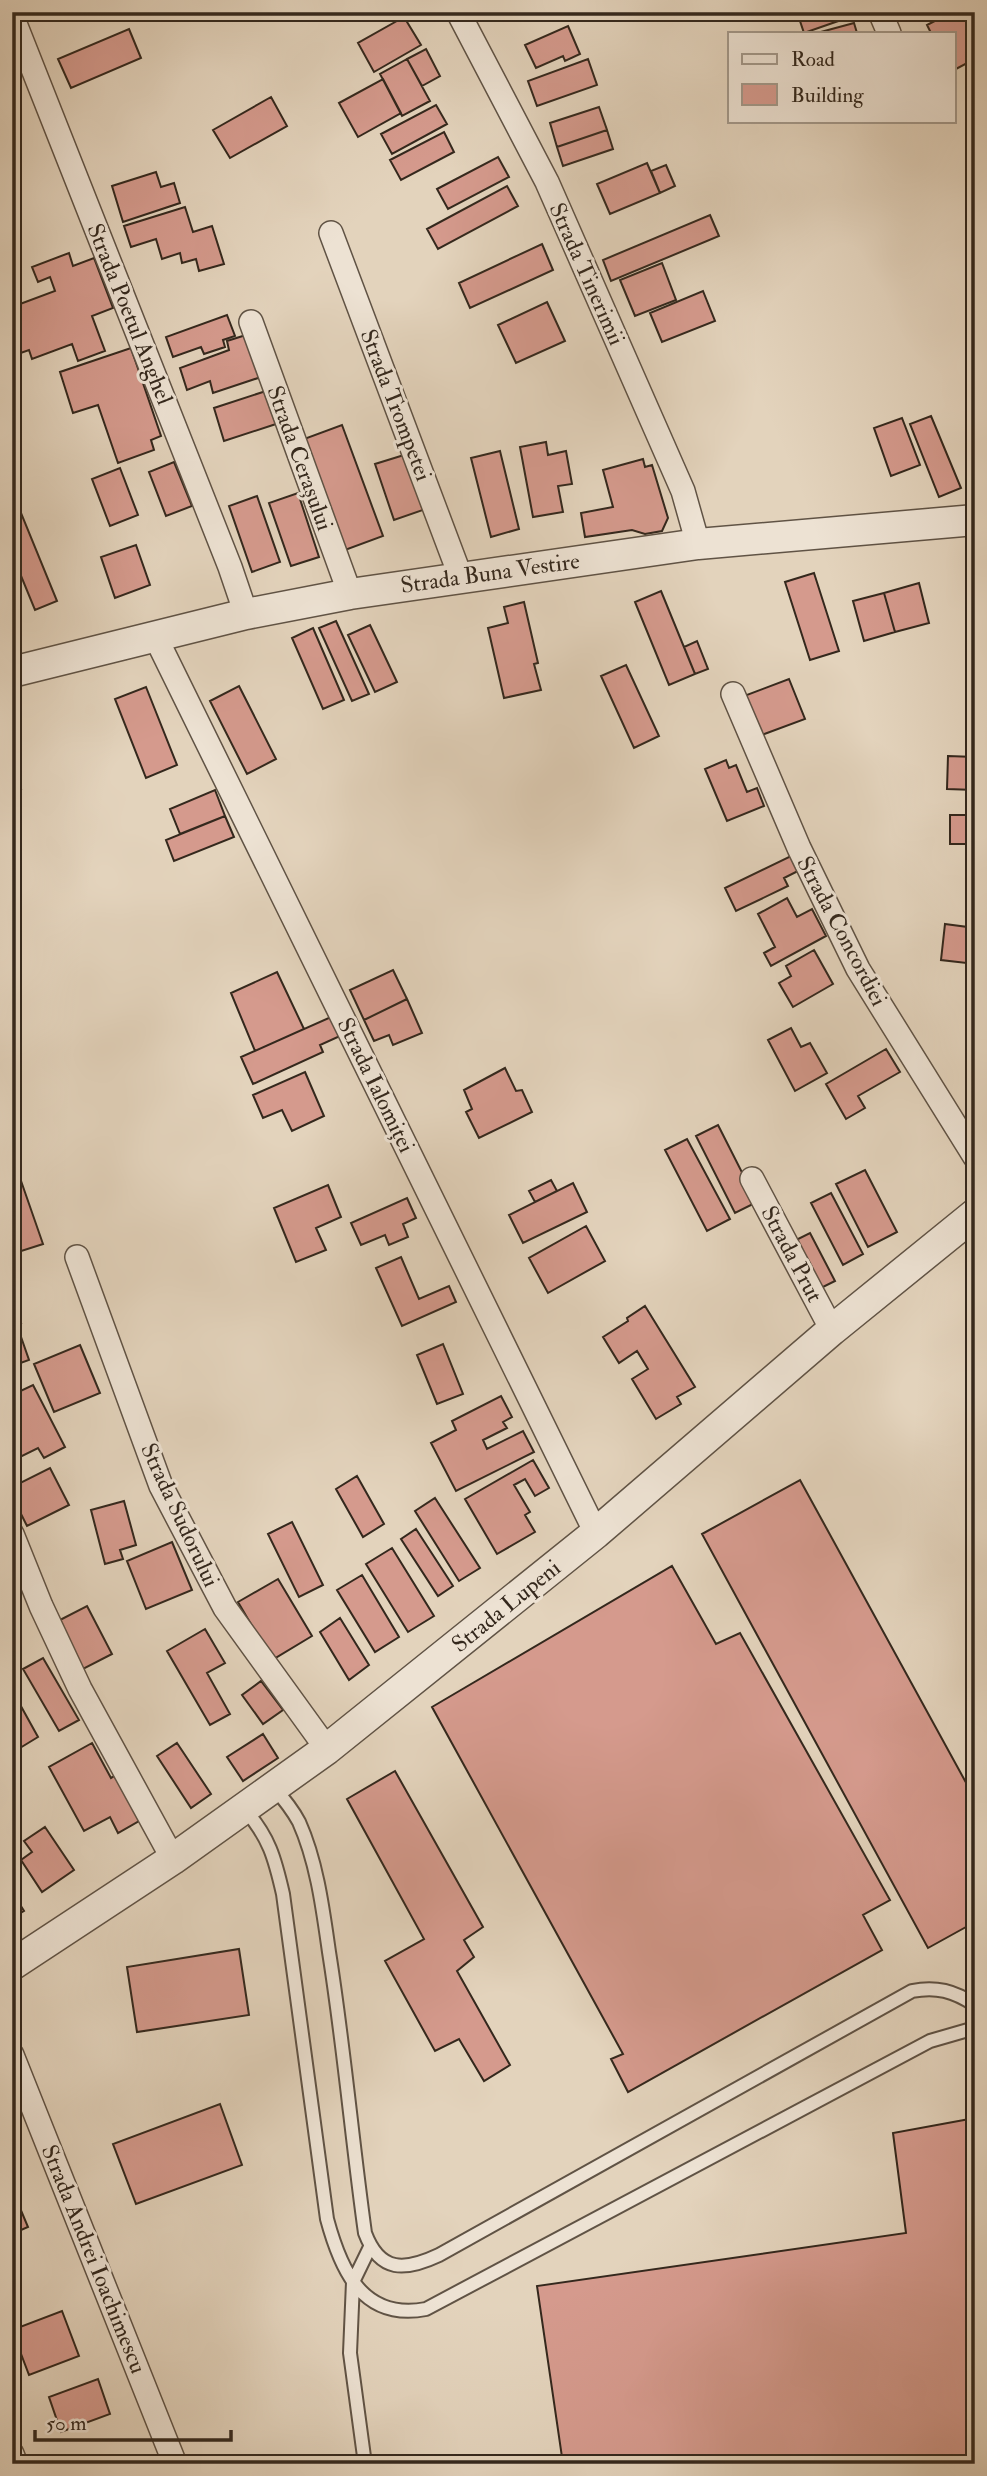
<svg xmlns="http://www.w3.org/2000/svg" width="987" height="2476" viewBox="0 0 987 2476" font-family="'IM FELL Double Pica',serif">
	<style>
		.building { fill: #d59a8d; stroke: #34281d; stroke-width: 2 }
		.lines { fill: none; stroke-linecap: round; stroke-linejoin: round }
		.service-casing { stroke: #605345; stroke-width: 16 }
		.minor-casing { stroke: #605345; stroke-width: 26 }
		.tertiary-casing { stroke: #605345; stroke-width: 33 }
		.service { stroke: #ede2d3; stroke-width: 12 }
		.minor { stroke: #ede2d3; stroke-width: 23 }
		.tertiary { stroke: #ede2d3; stroke-width: 30 }
		.labels { text-anchor: middle; dominant-baseline: central; stroke-width: 6; stroke-linejoin: round; paint-order: stroke }
		.street-label { font-size: 23px; fill: #34281d; stroke: #ede2d3 }
	</style>
	<rect width="100%" height="100%" fill="#e3d3bc"/>
	<filter id="stains"><feTurbulence type="fractalNoise" baseFrequency=".00286" numOctaves="4"/><feColorMatrix values="0 0 0 0 .2 0 0 0 0 .09 0 0 0 0 .02 0 0 0 .5 -.17"/></filter>
	<radialGradient id="worn" r=".72"><stop offset=".6" stop-color="#630" stop-opacity="0"/><stop offset="1" stop-color="#630" stop-opacity=".3"/></radialGradient>
	<path class="building" d="M341,12h14l-10,7z
		M520,12h18l-15,7z
		M797,12h45l2,7 -40,14z
		M952,12h13l10,20v27l-21,11v-37h-23l-4,-8z
		M404,17l17,28 -47,27 -16,-29z
		M854,23l3,10h-40z
		M568,26l12,28 -15,7 -2,-5 -27,12 -11,-23z
		M129,29l12,29 -70,30 -13,-29z
		M426,49l14,27 -18,10 -15,-27z
		M407,59l23,42 -28,15 -22,-42z
		M588,59l9,26 -60,21 -9,-25z
		M383,79l18,34 -43,24 -19,-34z
		M271,97l16,29 -57,32 -17,-28z
		M436,105l11,19 -55,30 -11,-20z
		M599,107l8,23 -50,17 -7,-24z
		M607,130l6,19 -50,17 -6,-19z
		M444,132l10,20 -53,28 -11,-20z
		M498,157l11,20 -61,32 -11,-20z
		M647,163l13,30 -50,21 -13,-30z
		M666,165l9,21 -15,7 -9,-22z
		M156,172l5,15 13,-4 6,20 -57,19 -11,-36z
		M507,186l11,20 -80,43 -11,-20z
		M185,207l8,25 19,-6 12,38 -25,7 -3,-12 -14,4 -2,-10 -18,6 -6,-20 -25,8 -7,-21z
		M710,215l9,21 -108,45 -8,-21z
		M542,244l11,26 -83,38 -11,-25z
		M69,253l4,13 21,-8 19,50 -21,8 13,35 -27,10 -6,-17 -40,15 -3,-9 -14,5 -3,-9v-39l43,-16 -5,-14 -12,5 -6,-15z
		M662,263l14,37 -41,16 -15,-36z
		M703,291l12,30 -53,21 -12,-29z
		M547,302l18,39 -49,22 -18,-38z
		M227,315l8,21 -12,4 2,7 -21,7 -3,-7 -28,10 -7,-20z
		M249,334l15,42 -51,17 -3,-12 -23,9 -7,-22 49,-18 -2,-9z
		M131,348l30,88 -10,4 3,10 -36,13 -20,-58 -25,8 -13,-41z
		M269,390l10,33 -55,18 -10,-33z
		M931,416l30,72 -22,9 -29,-73z
		M902,418l18,47 -29,11 -17,-48z
		M342,425l41,111 -38,14 -41,-111z
		M546,442l2,13 18,-4 6,33 -14,2 5,26 -30,5 -13,-70z
		M500,451l19,78 -28,8 -20,-79z
		M404,455l19,55 -29,10 -19,-56z
		M643,459l2,8 7,-2 16,53 -6,13 -17,3 -13,-4 -47,7 -4,-24 32,-6 -10,-37z
		M174,462l18,44 -26,10 -17,-44z
		M120,468l18,47 -28,11 -18,-47z
		M12,491l45,110 -22,9 -23,-56z
		M298,493l21,64 -28,9 -22,-63z
		M257,496l23,66 -28,10 -23,-66z
		M136,545l14,40 -35,13 -14,-41z
		M814,573l25,78 -29,9 -25,-78z
		M919,583l10,40 -34,9 -11,-39z
		M661,591l34,83 -26,11 -34,-83z
		M884,593l11,39 -31,9 -11,-40z
		M524,602l14,61 -4,1 7,26 -37,8 -16,-70 20,-5 -4,-16z
		M336,621l33,73 -17,7 -33,-73z
		M370,625l27,57 -22,10 -27,-57z
		M313,628l31,72 -21,9 -31,-71z
		M697,641l11,28 -13,5 -11,-27z
		M626,665l33,71 -25,12 -33,-72z
		M789,679l16,40 -46,17 -15,-40z
		M239,686l37,73 -29,15 -37,-73z
		M146,687l31,78 -31,13 -31,-79z
		M948,756l27,1v33l-28,-1z
		M726,760l3,8 7,-3 11,27 10,-4 7,18 -37,15 -22,-52z
		M12,761l9,28 -9,3z
		M215,790l10,26 -45,18 -10,-25z
		M950,815h25v29h-25z
		M225,816l9,21 -60,24 -8,-21z
		M791,856l7,15 -14,7 4,8 -52,25 -11,-23z
		M787,898l10,19 15,-8 14,27 -55,30 -7,-13 11,-6 -17,-33z
		M945,924l30,4v36l-34,-4z
		M814,950l19,34 -40,23 -14,-24 12,-7 -5,-10z
		M393,970l14,29 -43,21 -14,-30z
		M277,972l27,57 -49,22 -24,-58z
		M407,999l15,34 -29,12 -4,-10 -15,6 -10,-21z
		M331,1017l9,19 -20,9 3,7 -70,32 -12,-27z
		M791,1028l10,19 9,-4 17,30 -32,18 -27,-51z
		M886,1049l14,23 -42,24 7,12 -19,11 -20,-35z
		M505,1068l11,23 6,-1 10,22 -53,26 -13,-26 6,-3 -8,-19z
		M305,1072l19,44 -32,15 -10,-21 -19,8 -10,-23z
		M718,1125l39,77 -22,11 -39,-77z
		M687,1139l43,80 -23,12 -42,-81z
		M12,1155l31,89 -31,10z
		M865,1170l32,62 -29,15 -32,-63z
		M551,1180l6,11 -22,11 -6,-11z
		M573,1183l14,29 -64,31 -14,-28z
		M328,1185l13,32 -25,11 10,22 -30,12 -22,-54z
		M831,1193l32,61 -20,11 -32,-62z
		M407,1198l9,20 -13,6 5,13 -19,8 -4,-10 -24,10 -10,-22z
		M586,1226l19,35 -57,32 -19,-35z
		M810,1233l25,48 -20,10 -25,-48z
		M401,1257l18,42 30,-13 7,16 -54,24 -26,-58z
		M12,1299l9,24 -9,2z
		M645,1306l50,81 -18,10 4,7 -25,15 -24,-40 16,-10 -11,-18 -18,12 -16,-26 25,-16 -1,-3z
		M20,1334l9,26 -17,6v-29z
		M443,1344l20,50 -26,10 -20,-49z
		M80,1345l20,48 -46,19 -20,-48z
		M33,1385l32,62 -21,11 -6,-10 -22,11 -4,-7v-41l6,-3 -6,-13z
		M501,1396l11,21 -9,5 4,6 -24,12 4,9 36,-18 11,21 -78,39 -25,-48 25,-13 -4,-9z
		M533,1460l16,28 -14,8 -10,-17 -11,6 16,27 -5,3 10,17 -38,22 -32,-55z
		M50,1468l19,37 -42,21 -15,-30v-9z
		M357,1476l27,48 -21,13 -27,-48z
		M800,1480l175,319v123l-47,26 -226,-414z
		M435,1498l45,70 -21,13 -44,-70z
		M124,1501l12,44 -16,5 3,9 -18,5 -14,-54z
		M292,1522l31,63 -24,12 -31,-63z
		M416,1529l37,57 -15,10 -37,-57z
		M172,1542l20,48 -46,19 -19,-48z
		M392,1548l42,68 -26,16 -42,-68z
		M672,1566l44,78 24,-11 150,267 -27,15 19,35 -254,142 -17,-33 12,-5 -191,-347z
		M362,1575l37,62 -24,15 -38,-62z
		M278,1579l34,57 -40,24 -34,-58z
		M87,1606l25,48 -29,15 -25,-48z
		M340,1618l29,47 -20,15 -29,-48z
		M205,1629l20,34 -18,10 23,41 -20,11 -43,-74z
		M43,1658l36,62 -20,11 -36,-62z
		M261,1681l22,29 -20,14 -21,-29z
		M12,1690l26,47 -23,14 -3,-4z
		M263,1734l15,24 -35,23 -16,-24z
		M92,1743l19,35 8,-5 20,48 -21,12 -8,-16 -26,14 -35,-64z
		M177,1743l34,51 -20,14 -34,-52z
		M395,1771l88,156 -19,13 10,17 -17,14 53,94 -26,16 -25,-42 -24,12 -50,-90 39,-22 -77,-140z
		M45,1827l29,43 -32,22 -21,-32 11,-8 -8,-11z
		M12,1892l12,19 -12,7z
		M239,1949l10,66 -112,17 -10,-65z
		M220,2104l22,61 -106,39 -23,-60z
		M975,2118v346h-412l-26,-178 369,-53 -13,-100z
		M12,2189l16,38 -16,7z
		M62,2311l17,45 -50,19 -17,-45z
		M98,2379l12,35 -49,18 -12,-35z"/>
	<g class="lines">
		<defs>
			<path id="service" d="M274,1788c10,11 18,21 25,34 18,40 24,88 30,130 15,94 23,188 36,281 15,40 40,38 74,22l473,-264c24,-5 42,0 63,14
				M244,1809c25,27 31,50 39,85l44,325c14,52 36,102 99,90l504,-268 45,-13
				M365,2464l-15,-111 3,-71 17,-35"/>
			<path id="minor" d="M458,12l89,170 136,309 15,53
				M880,12l9,21
				M12,16l218,551 16,47
				M331,233l130,345
				M251,322l99,272
				M155,636l441,897
				M733,694l66,154 59,121 117,188
				M752,1179l80,151
				M77,1257l84,229 64,122 102,141
				M12,1534l29,72 39,83 93,170
				M12,2055l163,409
				M12,2454l4,10"/>
			<path id="tertiary" d="M12,672l234,-58 104,-20 348,-50 277,-24
				M12,1965l161,-106 154,-110 269,-216 236,-203 143,-116"/>
		</defs>
		<use href="#service" class="service-casing"/>
		<use href="#minor" class="minor-casing"/>
		<use href="#tertiary" class="tertiary-casing"/>
		<use href="#service" class="service"/>
		<use href="#minor" class="minor"/>
		<use href="#tertiary" class="tertiary"/>
	</g>
	<g class="labels">
		<g class="street-label">
			<text transform="translate(587 274) rotate(66)">Strada Tinerimii</text>
			<text transform="translate(130 314) rotate(68)">Strada Poetul Anghel</text>
			<text transform="translate(396 405) rotate(69)">Strada Trompetei</text>
			<text transform="translate(300 458) rotate(70)">Strada Cerașului</text>
			<text transform="translate(490 573) rotate(-8)">Strada Buna Vestire</text>
			<text transform="translate(842 931) rotate(62)">Strada Concordiei</text>
			<text transform="translate(376 1085) rotate(64)">Strada Ialomiței</text>
			<text transform="translate(792 1254) rotate(62)">Strada Prut</text>
			<text transform="translate(180 1515) rotate(65)">Strada Sudorului</text>
			<text transform="translate(506 1606) rotate(-39)">Strada Lupeni</text>
			<text transform="translate(94 2259) rotate(68)">Strada Andrei Ioachimescu</text>
		</g>
	</g>
	<rect width="987" height="2476" fill="none" stroke="#e3d3bc" stroke-width="42"/>
	<rect x="14" y="14" width="959" height="2448" fill="none" stroke="#34281d" stroke-width="3.5"/>
	<rect x="21" y="21" width="945" height="2434" fill="none" stroke="#34281d" stroke-width="2"/>
	<rect x="728" y="32" width="228" height="91" fill="#ede2d3" stroke="#a3988a" stroke-width="2"/>
	<rect x="742" y="54" width="35" height="10" fill="#ede2d3" stroke="#a3988a" stroke-width="2"/>
	<text x="791" y="66" font-size="21" fill="#34281d">Road</text>
	<rect x="742" y="84" width="35" height="21" fill="#d59a8d" stroke="#a3988a" stroke-width="2"/>
	<text x="791" y="102" font-size="21" fill="#34281d">Building</text>
	<path d="M35 2430v10h196v-10" fill="none" stroke="#34281d" stroke-width="3.5"/>
	<text x="46" y="2430" font-size="21" fill="#34281d" stroke="#ede2d3" stroke-width="5" paint-order="stroke">50 m</text>
	<rect width="100%" height="100%" filter="url(#stains)"/>
	<rect width="100%" height="100%" fill="url(#worn)"/>
</svg>
